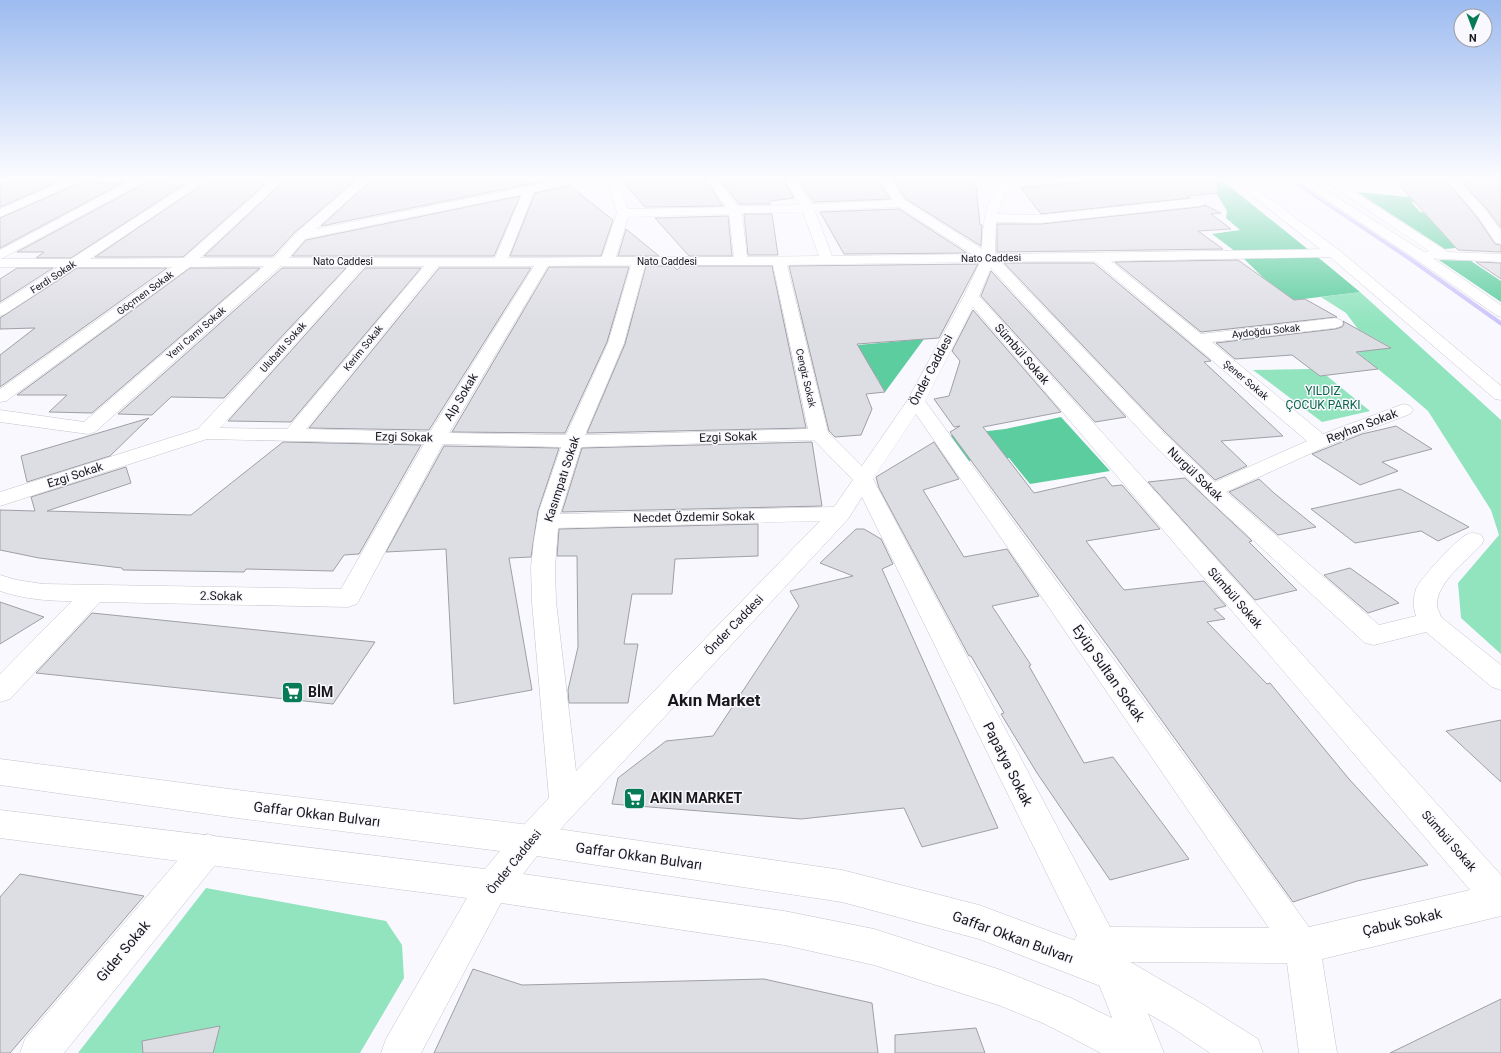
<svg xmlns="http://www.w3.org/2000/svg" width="1501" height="1053" viewBox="0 0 1501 1053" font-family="Roboto,sans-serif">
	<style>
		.green { fill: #91e4be }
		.forest { fill: #5bcd9e }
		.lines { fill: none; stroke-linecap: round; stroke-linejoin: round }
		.stream { fill: #ccc5fb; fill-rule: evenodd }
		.building { fill: #dddde4; stroke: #9f9fa6 }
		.street-casing { stroke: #c5c4cb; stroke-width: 1 }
		.secondary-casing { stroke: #c5c4cb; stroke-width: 1 }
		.street { fill: #fff; fill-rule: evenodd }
		.secondary { fill: #fff; fill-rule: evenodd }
		.labels { text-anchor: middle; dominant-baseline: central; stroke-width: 3; stroke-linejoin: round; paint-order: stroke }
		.far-street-label { font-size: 10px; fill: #18181a; stroke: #f9f8fe }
		.street-label { font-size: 12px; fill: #18181a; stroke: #f9f8fe }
		.park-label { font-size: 12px; fill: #0e6749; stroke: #f9f8fe }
		.near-street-label { font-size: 14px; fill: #18181a; stroke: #f9f8fe }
		.near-poi-label { font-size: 14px; font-weight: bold; fill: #18181a; stroke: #f9f8fe; text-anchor: start }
		.near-quarter-label { font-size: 17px; font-weight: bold; fill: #18181a; stroke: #f9f8fe }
	</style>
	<rect width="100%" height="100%" fill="#f9f8fe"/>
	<path class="green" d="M1360,292l141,128v234l-40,-36 -3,-35 41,-48 -8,-25 -63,-99 -28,-24 -43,-35 33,-5 -32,-18 -12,-16 -25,-16z
		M1310,369l10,7h7l43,35 -48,11 -69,-52z
		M206,888l180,33 16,24 2,33 -44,75h-282z"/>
	<path class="forest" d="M1194,177h24l107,86 35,29 -73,9 -47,-46 -28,-21 28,-4 -14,-12 1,-7 -11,-18z
		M1357,192l85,8 4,5 -35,-3 9,10 50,5 -23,21 9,10 -11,1z
		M1439,260l32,1 30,20v21z
		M924,339l-39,53 -9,-16h-4l-14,-31z
		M1061,417l49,54 -80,13 -21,-26 -43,3 -20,-25 59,-7z"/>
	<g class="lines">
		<path class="stream" d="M1284,177h5l123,81 89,63v5l-93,-66z"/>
	</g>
	<path class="building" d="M17,177h52l-69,30v-22l14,-5z
		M89,177h23l-13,7 25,-2 -124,66v-30l87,-38z
		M213,177h60l-90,80h-88z
		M288,177h71l-65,56 -21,23h-69z
		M375,177h184l1,1 -239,48z
		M619,177h85l19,29 -78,1z
		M718,177h64l12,21 -24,3v3h-31z
		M795,177h81l14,22 -76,3z
		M891,177h84l5,48h2l-1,21 -75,-47z
		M1098,177h119l1,16 -31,3 3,2 -149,16 -20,-26 71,-7 4,-1z
		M1392,177h51l33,39 19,28 6,1v7l-43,-2z
		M1457,177l37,2 7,2v47l-15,-20z
		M194,178l-123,80h-35l8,-6h-27l132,-71z
		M570,186l43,34 -12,36h-91l25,-63z
		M520,196l-26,60h-202l14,-16z
		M1205,205l16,8 -10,1 20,15 -33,2 25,18 -226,3v-28h44l158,-17z
		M899,209l68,44 -123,1 -24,-42z
		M744,214h28l6,41h-30z
		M728,216l4,40h-43l-34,-38z
		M626,229l33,27h-41z
		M1238,260l56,40 11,-1 32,18 -136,15 -86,-70z
		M1476,262l25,1v16z
		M1004,263h90l117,98 -7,1 79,74 -62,5 26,25 -32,14 -50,-48z
		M978,264l-39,74 -82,6 28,48 -19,2 6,15 -11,26 -26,2 -6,-6 -40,-165z
		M646,266h27l4,4 4,-4h91l34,162 -219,5 38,-89z
		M549,267h80l-22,75 -42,91 -113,-1z
		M17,268h36l-53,34v-23z
		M77,268h90l-167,119v-32l35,-27 -35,1v-11z
		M190,268h70l-168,145 -43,-1 18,-17h-50z
		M282,268h64l-122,130 -53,-1 -19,18 -34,-1z
		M365,268h56l-130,154 -63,-1z
		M439,268h92l-102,162 -120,-2z
		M991,271l135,146 -31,5 -114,-126z
		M973,310l88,102 -78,15 51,66 71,-16 7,9 10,-1 38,44 -74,12 30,39 8,10 80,-9 22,25 -12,3 11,10 -18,3 60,62 3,-1 79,96 79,86 -71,16 -64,21 -177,-245 -166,-225 10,-6 -6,1 -20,-28 15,-3 11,-35 -8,-10z
		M1343,321l48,27 -35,4 22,17 -58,7 -28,-21 -57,4 -19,-16 119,-14 7,-2 2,-3z
		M149,418l-39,38 -83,26 -6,-26z
		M1396,426l36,23 -50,13 16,9 -38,14 -48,-31 50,-20z
		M283,442l138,3 -62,109 -15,1 -11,16 -87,-2 -2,3 -121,-2 -1,-2 -83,-10 -39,-8v-40l35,1 -4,-14 95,-30 5,16 -84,28 144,4z
		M812,442l10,64 -260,6 20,-64z
		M934,442l25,37 -36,11 41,67 43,-8 32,47 -47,10 39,59 -2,1 55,97 29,-6 76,102 -79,21 -73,-107 -36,-59 3,-1 -33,-57h-2l-90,-168 -3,-11z
		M444,446l115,2 -21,63 -7,46 -22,1 23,132 -78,14 -8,-155 -60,3z
		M1185,478l67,63 -3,1 48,48 -42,10 -107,-118z
		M1259,479l15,14 42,34 -38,8 -49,-43z
		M1400,489l69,38 -31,14 -17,-10 -66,12 -44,-34z
		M758,524v32l-83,3 -3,35h-40l-8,50h14l-10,59h-59l-1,-13 10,-43 -1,-91h-20l2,-27z
		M856,529h8l17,10 12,25 -11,5 116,259 -76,19 -18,-39 -103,11 -189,-15 6,-26 48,-37 47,-5 86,-130 -9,-15 63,-15 -33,-13z
		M1350,568l49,35 -31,10 -44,-38z
		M0,602l44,15 -44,27z
		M92,613l283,29 -42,62 -297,-31z
		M1501,720v62l-55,-51z
		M20,874l124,22 -134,157h-10v-156z
		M473,969l49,16 242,-6 108,24 6,50h-444z
		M1501,999v54h-111z
		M220,1026l-7,27h-70l-1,-12z
		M976,1028l9,25h-90v-18z"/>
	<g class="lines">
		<defs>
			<path id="street" d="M0,177h16l-2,2 -14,5z
				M73,177h15l-2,2 -86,38v-8z
				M137,177h14l-2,2 -148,80h70l128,-82h13l-122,82 94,-1 91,-81h12l-87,81h74l21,-24 66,-57h13l-58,52 258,-52h21l-1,2 -4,1 -56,12 -26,66 94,-1 15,-44 -11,-36h11l11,32 98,-2 -21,-30h11l22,29 62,-1 -17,-28h10l19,27 81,-4 -16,-23h12l16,23 77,49c1,-25 3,-64 33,-72 5,-1 11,0 15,0l-1,2 25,-2h43l-1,2 -4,1 -81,7 -7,8 -7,19 44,1 158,-17 4,1 2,3 -2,3 -4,1 -158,17 -45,-1 -1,32 339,-5 5,1 2,3 -2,3 -5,1 -223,4 90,73 134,-16 6,2 2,3 -2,3 -6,2 -123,14 111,92 75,-28 6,-2 6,2 3,4 -3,4 -83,32 -101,46 153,133 37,-9c-3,-9 -3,-18 0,-27 3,-9 41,-50 50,-54 5,-3 10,-2 15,0l3,5 -3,5c-15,16 -44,37 -44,60 0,4 3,8 4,12l60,48v25l-9,-3 -66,-55 -52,13 -9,-2 -160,-147 -55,-55 -159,-173 -12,28 522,579v41l-179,43 15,94h-38l-12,-90 -160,-1 37,91h-38l-35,-89 -3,2 -12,-6 -6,-12 7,-13 -215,-438 -14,22 -307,331 -11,5 -11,-5 -5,-10 5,-10 30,-32 -17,-196 -1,-35 3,-27 5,-29 22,-64 -118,-3 -86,160 -9,3 -248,-5 -90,97 -10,3v-28l72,-73c-25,0 -48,-2 -72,-10v-16l17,5 26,4 298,5 83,-145 -217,-5 -207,67v-14l198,-63 151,-163h-68l-186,166 -7,2 -88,-12v-12l84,12 180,-156 -74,1 -184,134 -6,1v-13l172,-122h-95l-72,47 -5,2v-12l58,-37h-58v-17zM522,194l-27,64h-206l16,-19zM899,207l73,47 -140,2 -17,-45zM803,212l16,44 -72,1 -5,-44zM729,214l5,43h-118l12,-40zM1095,261l212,180 -92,41 -51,-49 -163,-171zM980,262l-16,34 -57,105 -45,65 -34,-34 -41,-167zM631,265l-23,78 -42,92 -117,-2 99,-167zM645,265h128l35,164 -223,6 39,-92zM364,266h60l-137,163 -67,-1zM438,266h96l-104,166 -124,-3zM973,307l497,583 -161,37 -384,-526zM916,414l353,514 -159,-1 -237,-448zM814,440l39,40 -19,27 -274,7 21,-67zM820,521l-244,250 -20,-169 -1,-35 3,-39z
				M1319,177h12l117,75 53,2v8l-76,-4 -2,-3 2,-3 4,-1z
				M1444,177h11l30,32 16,22v13l-5,-1 -19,-28z
				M1494,177h7v3l-5,-1z
				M208,834l11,4 5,11 -5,11 -155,193h-44l5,-14 172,-201z"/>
			<path id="secondary" d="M1228,177h12l99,73 162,136v14l-6,-1 -166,-143z
				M1292,177h13l119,75 77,53v12l-5,-2 -82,-57z
				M0,759l237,31 293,35 312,45 137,35 148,55 72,42 59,37 5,14h-53l-37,-25 -70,-41 -124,-48 -137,-37 -305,-46 -14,18 261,37 90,18 127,41 70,28 84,41 5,14h-59l-56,-29 -44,-18 -127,-41 -90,-20 -283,-42 -80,150h-40l5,-14 81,-141 -467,-60v-28l485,59 15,-18 -263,-33 -237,-33z"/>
		</defs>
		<use href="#street" class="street-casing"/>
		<use href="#secondary" class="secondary-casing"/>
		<use href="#street" class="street"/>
		<use href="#secondary" class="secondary"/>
	</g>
	<linearGradient id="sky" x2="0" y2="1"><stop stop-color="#9dbbf0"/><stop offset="0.55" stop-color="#fcfcff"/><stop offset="1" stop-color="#fcfcff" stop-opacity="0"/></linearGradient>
	<rect width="1501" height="324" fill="url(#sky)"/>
	<defs>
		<symbol id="supermarket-square" viewBox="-11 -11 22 22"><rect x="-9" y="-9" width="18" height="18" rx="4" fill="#077a56" stroke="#f9f8fe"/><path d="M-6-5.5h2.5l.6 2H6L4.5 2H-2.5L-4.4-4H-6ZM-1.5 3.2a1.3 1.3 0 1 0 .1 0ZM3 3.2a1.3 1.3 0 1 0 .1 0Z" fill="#fff"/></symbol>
	</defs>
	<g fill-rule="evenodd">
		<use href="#supermarket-square" x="280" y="680" width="25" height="25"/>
		<use href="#supermarket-square" x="622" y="786" width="25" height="25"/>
	</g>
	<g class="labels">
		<g class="far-street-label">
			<text transform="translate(991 258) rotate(-1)">Nato Caddesi</text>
			<text x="343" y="261">Nato Caddesi</text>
			<text x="667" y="261">Nato Caddesi</text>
			<text transform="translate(53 277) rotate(-33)">Ferdi Sokak</text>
			<text transform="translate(145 293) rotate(-36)">Göçmen Sokak</text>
			<text transform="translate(1266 331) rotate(-6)">Aydoğdu Sokak</text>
			<text transform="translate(196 333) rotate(-41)">Yeni Cami Sokak</text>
			<text transform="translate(283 347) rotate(-48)">Ulubatlı Sokak</text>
			<text transform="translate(363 348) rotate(-51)">Kerim Sokak</text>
			<text transform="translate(806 378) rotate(77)">Cengiz Sokak</text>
			<text transform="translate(1246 380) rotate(40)">Şener Sokak</text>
		</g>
		<g class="street-label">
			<text transform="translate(1022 354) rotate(49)">Sümbül Sokak</text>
			<text transform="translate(931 370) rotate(-62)">Önder Caddesi</text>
			<text transform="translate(461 397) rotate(-59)">Alp Sokak</text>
			<text transform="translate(1362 426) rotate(-21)">Reyhan Sokak</text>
			<text transform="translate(404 437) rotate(1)">Ezgi Sokak</text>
			<text transform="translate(728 437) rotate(-2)">Ezgi Sokak</text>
			<text transform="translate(1195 474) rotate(44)">Nurgül Sokak</text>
			<text transform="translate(75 475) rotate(-18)">Ezgi Sokak</text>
			<text transform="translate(562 479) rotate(-72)">Kasımpatı Sokak</text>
			<text transform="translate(694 517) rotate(-1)">Necdet Özdemir Sokak</text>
			<text transform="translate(221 596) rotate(1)">2.Sokak</text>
			<text transform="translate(1235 598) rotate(49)">Sümbül Sokak</text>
			<text transform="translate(734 625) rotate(-46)">Önder Caddesi</text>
			<text transform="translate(1449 841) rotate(49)">Sümbül Sokak</text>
			<text transform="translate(514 862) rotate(-51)">Önder Caddesi</text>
		</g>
		<g class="park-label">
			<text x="1323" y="391">YILDIZ<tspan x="1323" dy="14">ÇOCUK PARKI</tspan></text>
		</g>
		<g class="near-street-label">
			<text transform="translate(1109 673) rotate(55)">Eyüp Sultan Sokak</text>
			<text transform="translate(1008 764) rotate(63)">Papatya Sokak</text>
			<text transform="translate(317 814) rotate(7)">Gaffar Okkan Bulvarı</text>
			<text transform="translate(639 856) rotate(8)">Gaffar Okkan Bulvarı</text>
			<text transform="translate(1402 922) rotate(-13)">Çabuk Sokak</text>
			<text transform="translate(1013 937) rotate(20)">Gaffar Okkan Bulvarı</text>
			<text transform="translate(123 951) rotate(-50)">Gider Sokak</text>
		</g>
		<g class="near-poi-label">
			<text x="308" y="692">BİM</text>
			<text x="650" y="798">AKIN MARKET</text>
		</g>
		<g class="near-quarter-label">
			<text x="714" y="700">Akın Market</text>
		</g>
	</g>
	<g transform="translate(1473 28) rotate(181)"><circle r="19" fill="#f9f8fe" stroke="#9f9ea3"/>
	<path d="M0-3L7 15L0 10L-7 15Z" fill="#077a56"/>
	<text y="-6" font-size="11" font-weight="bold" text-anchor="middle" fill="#18181a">N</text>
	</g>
</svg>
